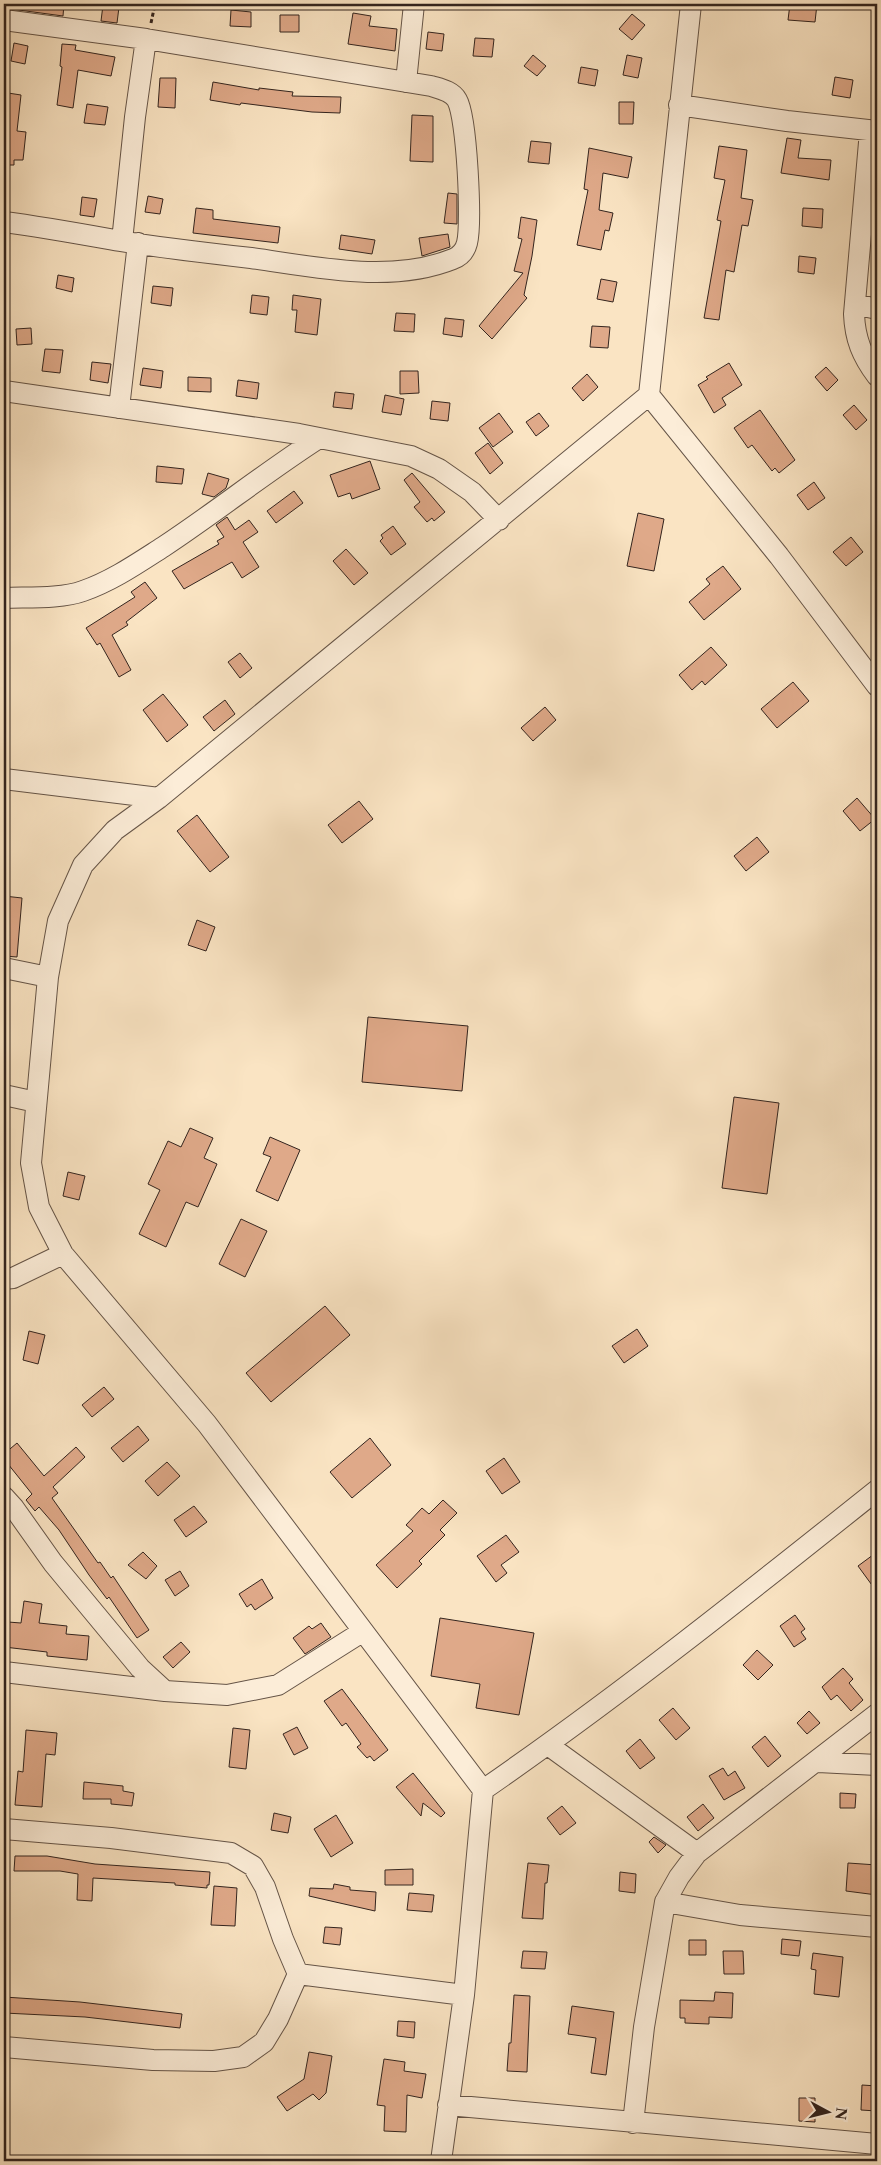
<svg xmlns="http://www.w3.org/2000/svg" width="881" height="2165" viewBox="0 0 881 2165" font-family="'Libre Caslon Text',serif">
	<style>
		.building { fill: #dfa989; stroke: #33241e }
		.lines { fill: none; stroke-linecap: round; stroke-linejoin: round }
		.minor-casing { stroke: #655447; stroke-width: 22 }
		.path { stroke: #33241e; stroke-width: 3; stroke-dasharray: 4 2.5; stroke-linecap: butt }
		.minor { stroke: #fcedd8; stroke-width: 20 }
	</style>
	<rect width="100%" height="100%" fill="#fae4c3"/>
	<filter id="stains"><feTurbulence type="fractalNoise" baseFrequency=".004" numOctaves="4"/><feColorMatrix values="0 0 0 0 .2 0 0 0 0 .09 0 0 0 0 .02 0 0 0 .5 -.17"/></filter>
	<radialGradient id="worn" r=".72"><stop offset=".6" stop-color="#630" stop-opacity="0"/><stop offset="1" stop-color="#630" stop-opacity=".3"/></radialGradient>
	<path class="building" d="M4,4h60l-1,12 -59,-8z
		M790,4h27l-2,18 -27,-2z
		M103,5l16,2 -2,16 -16,-2z
		M231,10l20,2v15l-21,-1z
		M353,13l18,3 -2,10 28,3 -2,22 -47,-7z
		M632,14l13,11 -13,15 -13,-11z
		M280,15h19v17h-19z
		M428,32l16,2 -2,17 -16,-2z
		M475,38l19,1 -2,18 -19,-1z
		M14,43l14,3 -3,18 -14,-3z
		M62,44l14,1 -1,5 40,7 -4,19 -33,-6 -5,38 -16,-3 5,-38 -2,-1z
		M533,55l13,11 -9,10 -13,-10z
		M627,55l15,3 -4,20 -15,-3z
		M581,67l17,3 -3,16 -17,-3z
		M835,77l18,3 -3,18 -18,-3z
		M160,78h16l-1,30 -17,-1z
		M213,82l46,8v-2l34,4 -1,4 49,1 -1,16 -28,-1 -71,-9 -1,2 -30,-5z
		M8,93l13,2 -4,36 9,1 -3,28h-9v5h-10v-41z
		M619,102h15l-1,22h-14z
		M87,104l21,3 -3,18 -21,-2z
		M412,115l21,1v46l-23,-1z
		M787,138l14,2 -3,18 33,2 -2,20 -48,-7z
		M531,141l20,2 -2,21 -21,-2z
		M719,146l28,4 -6,48 12,2 -5,26 -6,-1 -8,47 -8,-2 -7,50 -15,-2 17,-97 -4,-1 8,-40 -11,-2z
		M589,148l43,9 -4,21 -25,-5 -4,37 14,3 -4,18 -4,-1 -4,20 -24,-5 11,-55 -4,-1z
		M448,193l9,1v30l-13,-1z
		M148,196l15,3 -3,15 -15,-2z
		M82,197l15,2 -3,18 -14,-2z
		M196,208l17,2v9l67,8 -2,16 -85,-10z
		M803,208l20,1 -1,19 -20,-2z
		M521,217l16,3 -5,36 -8,39 3,3 -35,41 -13,-13 44,-53 -9,-2 8,-32 -4,-1z
		M448,234l2,13 -28,9 -3,-18z
		M341,235l34,5 -3,14 -33,-5z
		M799,256l17,2 -2,16 -16,-2z
		M58,275l16,3 -2,14 -16,-4z
		M601,279l16,3 -4,20 -16,-3z
		M153,286l20,2 -2,18 -20,-3z
		M252,295l17,2 -2,18 -17,-2z
		M293,295l28,4 -4,36 -22,-3 2,-22h-5z
		M396,313l19,1 -1,18 -20,-1z
		M445,318l19,2 -2,17 -19,-3z
		M592,326l18,1 -2,21 -18,-1z
		M31,328l1,16 -15,1 -1,-16z
		M45,349l18,1 -3,23 -18,-2z
		M92,362l19,2 -3,19 -18,-3z
		M729,363l13,22 -20,13 4,7 -12,8 -16,-28 10,-6 -2,-2z
		M826,367l12,13 -11,11 -12,-14z
		M143,368l20,3 -2,17 -21,-3z
		M400,371h18l1,22 -19,1z
		M587,374l11,13 -15,14 -11,-13z
		M188,377l23,1v14l-23,-1z
		M238,380l21,3 -2,16 -21,-3z
		M335,392l19,2 -2,15 -19,-2z
		M385,395l19,4 -3,16 -19,-3z
		M432,401l18,2 -2,18 -18,-2z
		M854,405l13,15 -11,10 -13,-15z
		M760,410l35,50 -16,13 -4,-5 -3,3 -20,-26 -4,3 -14,-20z
		M499,413l14,19 -20,15 -14,-19z
		M539,413l10,13 -13,10 -10,-14z
		M488,443l15,20 -13,11 -15,-21z
		M370,461l10,28 -28,10 -2,-6 -12,4 -8,-22z
		M157,466l27,3 -2,15 -26,-2z
		M208,473l21,6 -3,9 -12,9 -12,-3z
		M412,473l33,39 -11,9 -2,-3 -5,4 -13,-15 6,-5 -16,-22z
		M814,482l11,16 -17,12 -11,-15z
		M294,491l9,12 -27,20 -9,-12z
		M638,513l26,6 -10,52 -27,-5z
		M227,517l8,13 14,-10 9,12 -15,10 16,25 -17,11 -10,-16 -48,27 -12,-18 47,-27 -2,-3 7,-4 -8,-12z
		M393,526l13,18 -15,11 -11,-14 3,-3 -2,-3z
		M851,537l12,15 -17,14 -13,-14z
		M346,549l22,24 -14,12 -21,-24z
		M723,566l18,23 -37,31 -15,-18 21,-18 -4,-5z
		M145,582l12,16 -31,24 2,3 -16,10 19,35 -12,7 -19,-34 -3,2 -11,-17 49,-31 -4,-5z
		M711,647l16,18 -22,20 -3,-4 -10,9 -13,-15z
		M240,653l12,15 -12,10 -12,-16z
		M793,682l16,19 -32,27 -16,-19z
		M163,694l25,31 -21,17 -24,-32z
		M225,700l10,14 -21,17 -11,-14z
		M545,707l11,13 -23,21 -12,-13z
		M857,798l18,21 -15,12 -17,-20z
		M359,801l14,18 -31,24 -14,-18z
		M197,815l32,42 -19,15 -33,-41z
		M757,837l12,15 -23,19 -12,-15z
		M4,896l18,2 -5,59 -13,-1z
		M197,920l18,7 -9,24 -18,-6z
		M368,1017l100,9 -6,65 -100,-9z
		M734,1097l45,6 -12,91 -45,-6z
		M190,1128l23,10 -9,20 13,6 -19,43 -12,-5 -20,45 -27,-13 21,-44 -12,-6 20,-43 13,6z
		M270,1137l30,13 -22,51 -22,-10 15,-34 -8,-3z
		M68,1172l17,4 -6,24 -16,-4z
		M241,1219l26,12 -22,46 -26,-13z
		M325,1306l25,29 -79,67 -25,-29z
		M637,1329l11,17 -24,17 -12,-17z
		M29,1331l16,4 -7,29 -15,-4z
		M104,1387l10,12 -22,18 -10,-12z
		M138,1426l11,14 -26,22 -12,-14z
		M370,1438l21,27 -39,33 -22,-26z
		M17,1443l27,33 32,-29 9,10 -32,30 5,6 -6,5 46,65 2,-1 11,16 2,-2 36,54 -12,8 -28,-41 -2,2 -18,-24 -30,-45 -20,-23 -4,4 -9,-11 6,-6 -28,-35v-5z
		M504,1458l16,24 -18,12 -16,-23z
		M167,1462l13,14 -22,20 -13,-15z
		M443,1500l14,13 -17,17 5,5 -26,26 3,3 -25,24 -21,-23 37,-34 -7,-6 16,-17 7,6z
		M194,1506l13,16 -21,15 -12,-17z
		M506,1535l13,17 -18,13 6,8 -11,9 -19,-26z
		M143,1552l14,14 -11,13 -18,-14z
		M877,1552v40l-19,-26z
		M180,1571l9,15 -14,10 -10,-16z
		M262,1579l11,19 -18,12 -4,-6 -4,3 -8,-13z
		M24,1601l18,3 -3,19 28,3 -1,8 23,2 -2,24 -40,-4v-4l-43,-5v-22l4,1v-4l13,1z
		M795,1615l10,14 -4,3 5,7 -12,8 -14,-21z
		M440,1618l94,15 -15,82 -43,-7 4,-24 -49,-8z
		M321,1623l10,14 -26,17 -12,-16 16,-12 3,3z
		M181,1642l9,10 -17,16 -10,-11z
		M757,1650l16,15 -15,15 -15,-15z
		M843,1668l10,11 -4,4 14,17 -12,11 -14,-16 -6,5 -9,-13z
		M342,1689l46,61 -14,11 -4,-5 -3,2 -10,-11 4,-3 -15,-21 -4,3 -18,-25z
		M673,1708l17,20 -14,12 -17,-20z
		M809,1711l11,12 -13,11 -10,-11z
		M297,1727l11,21 -14,7 -11,-21z
		M233,1728l17,2 -4,39 -17,-2z
		M26,1730l31,3 -2,22 -9,-1 -4,53 -27,-2 3,-34 5,1z
		M765,1736l16,20 -13,11 -16,-20z
		M640,1739l15,19 -15,11 -14,-18z
		M723,1768l5,8 7,-5 10,17 -21,12 -15,-24z
		M413,1773l32,40 -4,4 -18,-14 -2,13 -25,-29z
		M84,1782l39,4v5l11,2 -2,13 -21,-2v-5h-28z
		M840,1793l16,1 -1,14h-15z
		M703,1804l11,14 -16,13 -11,-14z
		M562,1806l14,17 -16,12 -13,-17z
		M274,1813l17,4 -3,16 -17,-3z
		M336,1815l17,28 -22,14 -17,-28z
		M654,1837l12,8 -8,8 -9,-11z
		M15,1856h32l48,8 115,8 -1,13h-2v3l-32,-3v-2l-82,-5 -1,23 -15,-1 1,-26 -18,-3h-46z
		M528,1863l21,2 -2,18h-2l-2,36 -21,-1z
		M848,1863l29,2v30l-31,-4z
		M413,1869v16h-28v-15z
		M620,1872l16,2 -1,19 -16,-2z
		M334,1884l16,3v3l26,2 -1,19 -66,-15 1,-8 23,1z
		M214,1886l23,2 -2,38 -24,-1z
		M409,1893l25,2 -2,17 -25,-2z
		M325,1927l17,1 -2,17 -17,-2z
		M782,1939l19,2 -2,15 -18,-2z
		M689,1940h17v15h-17z
		M523,1951l24,1 -2,17 -24,-1z
		M723,1951h20l1,23h-20z
		M813,1953l30,4 -4,40 -25,-3 2,-24 -5,-1z
		M715,1992l18,1 -1,25 -23,-1v7l-24,-1v-5h-5v-18l34,1z
		M514,1995l16,1 -3,76 -20,-1 2,-28h2z
		M4,1997l76,5 102,12 -2,14 -95,-11 -81,-4z
		M572,2006l42,6 -8,63 -15,-2 5,-35 -28,-4z
		M398,2021l17,1 -1,16 -17,-2z
		M309,2052l23,4 -6,37 -7,7 -6,-6 -26,17 -10,-14 27,-18z
		M384,2059l21,3 -1,9 22,3 -4,24 -15,-3 -1,37 -22,-1 1,-25 -8,-1z
		M862,2085l15,1v25l-16,-1z
		M799,2098h16v24l-16,-1z"/>
	<g class="lines">
		<defs>
			<path id="minor" d="M4,20l142,19 285,47c10,3 21,5 26,14 10,17 15,123 10,143 -2,8 -6,13 -14,16 -62,25 -137,8 -202,-1 -44,-5 -88,-10 -131,-17 -39,-7 -77,-14 -116,-19
				M406,82l8,-78
				M679,105l108,16 90,10
				M870,131l-16,183c1,25 8,42 23,62
				M122,241l13,-124 11,-78
				M855,304l22,5
				M4,391l295,43 112,22 28,13 33,23 27,28
				M649,395l130,161 98,130
				M119,408l19,-165
				M4,598c24,-1 57,1 79,-7 29,-10 55,-28 80,-44 53,-35 103,-75 156,-109
				M4,779l155,19
				M4,968l44,9
				M4,1095l32,7
				M4,1279l9,-1 50,-24
				M4,1497l10,11 39,55 87,105 25,23
				M4,1672l161,19 62,4 51,-10 84,-53
				M548,1745l149,108
				M818,1762l59,3
				M483,1790c136,-94 265,-197 394,-300
				M4,1829l107,9 120,15 22,13 12,21 18,52 15,35 166,21
				M665,1902l14,-25 18,-24 180,-139
				M4,2047l149,13 61,1 29,-4 21,-15 14,-23 20,-45
				M448,2105l429,39
				M633,2123l11,-96 21,-125 75,13 137,12
				M441,2161l23,-166 19,-205 -276,-366 -144,-170 -24,-47 -8,-44 17,-186 10,-56 25,-56 32,-35 44,-32 490,-403 42,-391"/>
		</defs>
		<use href="#minor" class="minor-casing"/>
		<path class="path" d="M151,23l4,-19"/>
		<use href="#minor" class="minor"/>
	</g>
	<rect width="881" height="2165" fill="none" stroke="#fae4c3" stroke-width="20"/>
	<rect x="5" y="5" width="871" height="2155" fill="none" stroke="#33241e" stroke-width="2.5"/>
	<rect x="10" y="10" width="861" height="2145" fill="none" stroke="#33241e"/>
	<g transform="translate(828 2112) rotate(97)" stroke="#fcedd8" stroke-width="4" paint-order="stroke">
	<path d="M0-4L9 19L0 12L-9 19Z" fill="#33241e"/>
	<text y="-8" font-size="14" font-weight="bold" text-anchor="middle" fill="#33241e">N</text>
	</g>
	<rect width="100%" height="100%" filter="url(#stains)"/>
	<rect width="100%" height="100%" fill="url(#worn)"/>
</svg>
